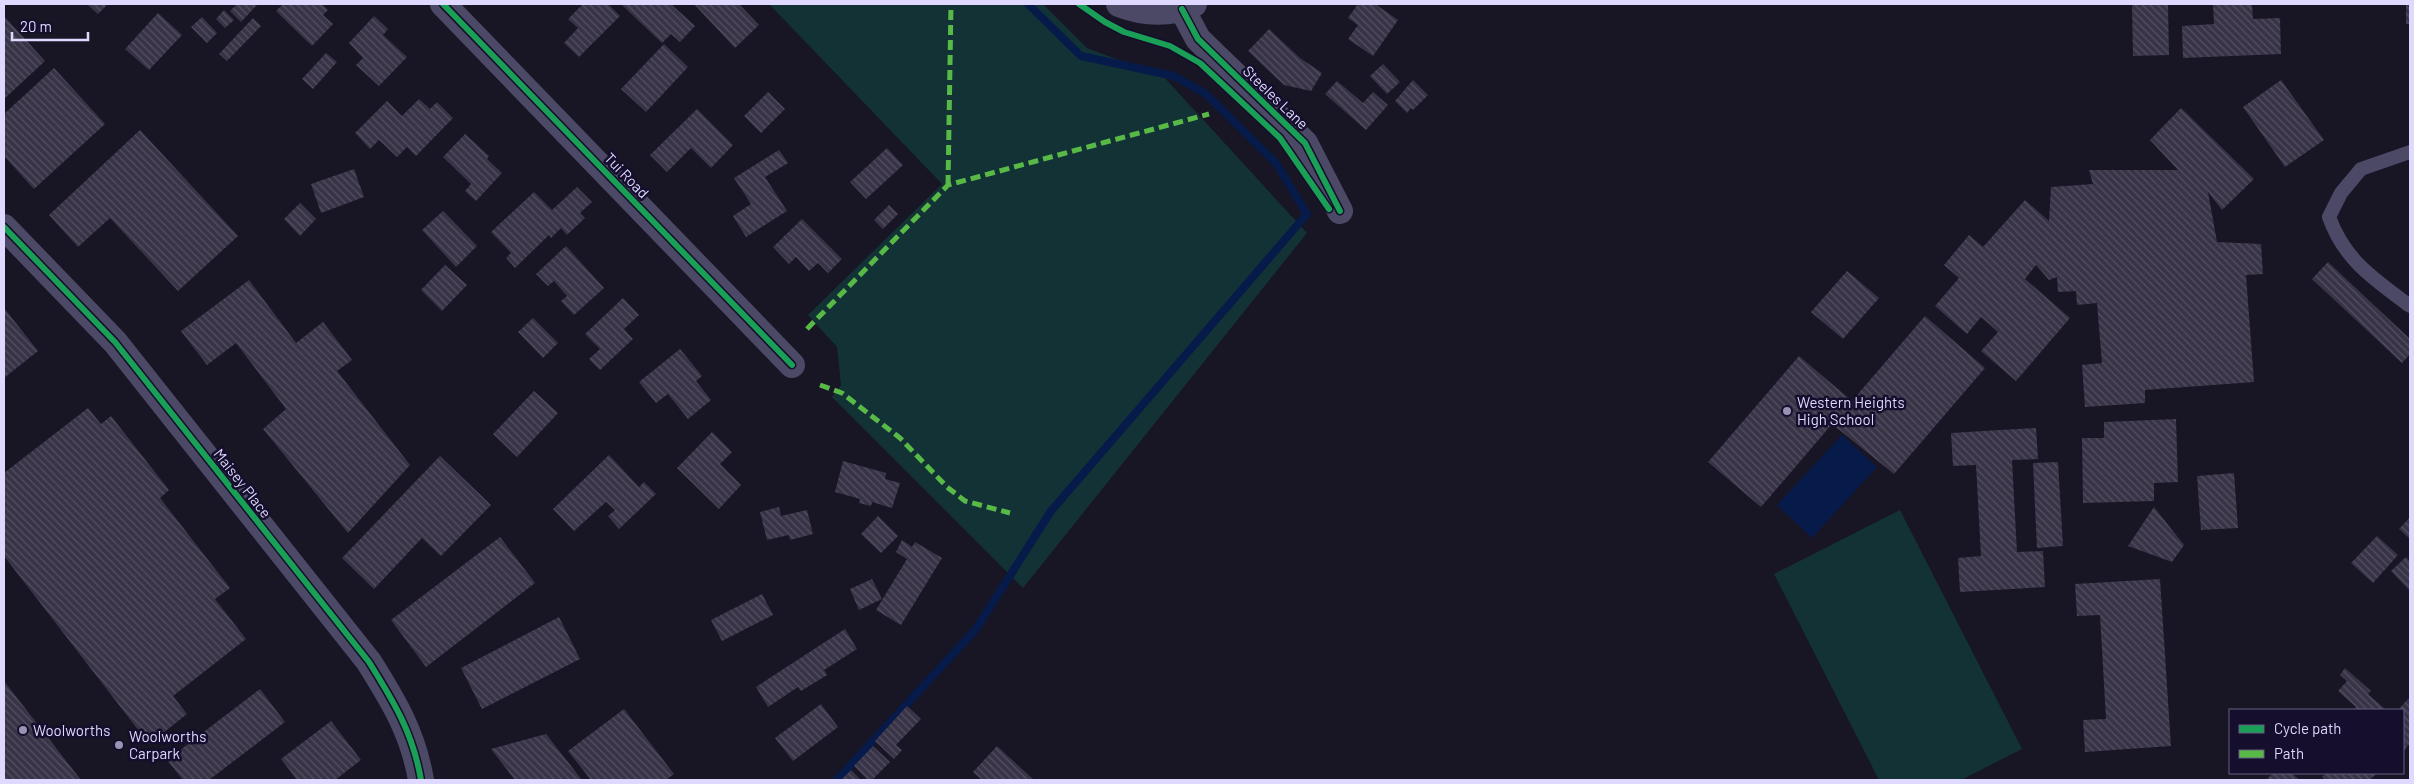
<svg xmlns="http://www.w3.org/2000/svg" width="2414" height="784" viewBox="0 0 2414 784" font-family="Barlow,sans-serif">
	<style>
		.park { fill: #123235 }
		.water { fill: #071b4a }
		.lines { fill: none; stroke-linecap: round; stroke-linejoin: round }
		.stream { stroke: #071b4a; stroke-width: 8 }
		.building { fill: url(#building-back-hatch) }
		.service { stroke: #4c4966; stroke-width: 14 }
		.minor { stroke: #4c4966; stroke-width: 26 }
		.quiet { stroke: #58b947; stroke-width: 5; stroke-dasharray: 10 5; stroke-linecap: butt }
		.cycleway-casing { stroke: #150e2c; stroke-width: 9 }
		.cycleway { stroke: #1a9f57; stroke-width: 6 }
		.poi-dot { fill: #9994b3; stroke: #150e2c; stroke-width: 2 }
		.labels { text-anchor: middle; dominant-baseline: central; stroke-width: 5; stroke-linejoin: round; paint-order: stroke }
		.street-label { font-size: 15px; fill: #dfd9ff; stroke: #150e2c }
		.poi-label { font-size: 15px; fill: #dfd9ff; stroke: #150e2c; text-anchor: start }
	</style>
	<defs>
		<pattern id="building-back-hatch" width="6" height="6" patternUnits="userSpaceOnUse" patternTransform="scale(1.25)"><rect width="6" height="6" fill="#383346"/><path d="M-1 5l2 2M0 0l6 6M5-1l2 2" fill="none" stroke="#545062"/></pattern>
	</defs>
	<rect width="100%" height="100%" fill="#181525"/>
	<path class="park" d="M769,4h274l44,44 77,29 143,156 -284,355 -191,-191 9,-12 -4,-38 -29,-32 134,-131z
		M1900,510l122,239 -61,31h-82l-105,-206z"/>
	<path class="water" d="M1842,435l35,32 -65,71 -35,-33z"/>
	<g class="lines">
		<path class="stream" d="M837,780l139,-151 75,-118 256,-297 -31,-51 -70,-69 -32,-18 -93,-20 -53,-52"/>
	</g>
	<path class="building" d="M87,4h21l-10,10z
		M237,4h21l-17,18 -11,-11z
		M283,4h39l6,6 -5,5 10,9 -21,22 -36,-35z
		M583,4h25l12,12 -41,41 -15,-14 14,-15 -10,-9z
		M621,4h50l24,22 -15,16 -9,-8 -9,9z
		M694,4h45l20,21 -24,23z
		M1358,4h17l23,16 -25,36 -25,-17 10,-14 -10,-7z
		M2132,4h36l1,51 -36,1z
		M2213,4h39l1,15 27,-1 1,36 -98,4 -1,-32 32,-2z
		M2406,4h4v20h-4z
		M224,10l10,10 -9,8 -9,-9z
		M158,13l24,22 -33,35 -24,-21z
		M4,16l41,45 -41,38z
		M374,16l14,13 -5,6 24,22 -28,29 -23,-21 7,-7 -14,-15z
		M202,17l15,16 -10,10 -16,-16z
		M253,18l8,8 -34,35 -8,-7z
		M1269,29l31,29 22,15 -11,18 -27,-6 -36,-34z
		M664,44l24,23 -42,45 -25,-23z
		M326,53l11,9 -24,27 -11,-10z
		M1383,64l17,18 -13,12 -17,-18z
		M54,68l51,56 -71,65 -30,-33v-42z
		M1413,80l15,15 -15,15 -2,-2 -4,5 -12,-12z
		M2281,80l43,60 -39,27 -42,-60z
		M1337,81l26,22 10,-11 15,13 -22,25 -41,-36z
		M768,92l17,17 -24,24 -17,-17z
		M419,99l11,10 7,-7 16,16 -37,38 -9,-9 -10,10 -18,-17 -9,9 -15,-16 32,-32 15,15z
		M2181,108l73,71 -32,31 -14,-18 9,50 44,2 2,30 -17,1 8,107 -109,8v13l-60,4 -3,-42 20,-2 -5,-60 -20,2 -1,-14 -18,1 -1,-15 -8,3 -13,-15 -11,14 45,39 -54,63 -35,-30 17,-19 -17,-15 -14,17 -32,-28 24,-28 -15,-13 25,-30 14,12 42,-47 24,21 2,-34 42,-3 -4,-14h89l-28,-30z
		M697,109l36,36 -22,23 -20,-20 -24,24 -17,-17z
		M140,130l98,106 -60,55 -68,-73 -32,29 -29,-32z
		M465,134l24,22 -2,3 15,14 -26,28 -11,-10 6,-7 -28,-27z
		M887,148l16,17 -37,34 -16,-17z
		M779,150l9,13 -23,14 22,34 -41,26 -13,-21 18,-12 -17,-26z
		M354,169l10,28 -43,16 -10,-29z
		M577,187l15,15 -12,11 5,5 -18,17 -6,-7 -10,10 -2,-3 -34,33 -9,-10 5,-5 -20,-21 43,-40 18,18z
		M300,203l16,16 -16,17 -16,-17z
		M889,205l9,9 -15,15 -9,-9z
		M443,211l34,35 -21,21 -34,-37z
		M802,219l40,40 -14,14 -10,-10 -9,8 -13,-14 -7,7 -16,-17z
		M566,246l38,42 -30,27 -13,-14 6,-5 -13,-15 -6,5 -12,-12z
		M2328,262l82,77v15l-8,9 -90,-84z
		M445,265l22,20 -25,26 -21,-21z
		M1847,271l32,27 -36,41 -32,-27z
		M249,280l47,63 27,-21 29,38 -15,11 73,94 -62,68 -85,-104 23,-20 -50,-66 -29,22 -26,-34z
		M623,298l16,17 -15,14 9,10 -33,31 -11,-11 11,-10 -15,-15z
		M4,308l34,43 -34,27z
		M1925,316l60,52 -91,106 -62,-50 -71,83 -53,-45 91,-106 53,45z
		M533,318l25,25 -15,15 -25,-26z
		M680,349l22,27 -6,5 15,19 -23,19 -20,-25 -12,9 -17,-21z
		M534,391l24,22 -41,44 -24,-23z
		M88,408l13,16 10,-8 58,74 -9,8 70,90 -15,11 31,40 -73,57 14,18 -38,30 -145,-188v-83z
		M2176,419l2,63 -24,1v18l-71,2 -1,-65h22v-16z
		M2036,428l2,31 -26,1 5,92 26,-1 2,36 -85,5 -2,-34 23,-2 -5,-91 -23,1 -2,-33z
		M712,432l20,20 -12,12 21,21 -22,24 -42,-41z
		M609,455l30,32 5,-5 12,12 -37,35 -11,-13 7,-6 -9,-8 -32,29 -21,-22z
		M440,456l51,49 -50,51 -19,-18 -48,51 -32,-31z
		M843,461l43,12 -1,6 15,4 -8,25 -20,-6 -1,4 -12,-3 1,-4 -25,-7z
		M2058,462l5,84 -26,2 -4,-85z
		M2234,473l4,55 -37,2 -4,-54z
		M779,507l2,9 26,-6 6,24 -23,6 -1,-5 -22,5 -7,-28z
		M2154,507l30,38 -12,17 -44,-16z
		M878,516l20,20 -17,17 -20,-19z
		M2410,517v22l-11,-10z
		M2377,536l21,19 -25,28 -22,-20z
		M500,537l35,46 -109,84 -35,-47z
		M902,540l10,7 3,-5 27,16 -41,67 -25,-15 31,-51 -11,-7z
		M2406,557l4,4v30l-19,-20z
		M872,579l10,20 -23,11 -9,-21z
		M2160,579l11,167 -86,6 -2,-32 23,-1 -6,-104 -23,1 -2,-32z
		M762,594l11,21 -51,26 -11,-21z
		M559,617l21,42 -98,50 -21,-41z
		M845,629l12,20 -33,21 3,5 -26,16 -3,-4 -30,20 -12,-20z
		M2345,668l26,23 -3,3 18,16h-33l3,-3 -18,-16 9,-10 -7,-6z
		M4,681l77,99h-77z
		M260,689l25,33 -76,58h-26l-16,-20z
		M2408,699l2,1v43l-7,9v-42h-5z
		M821,704l17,23 -45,34 -18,-23z
		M907,706l14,13 -25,26 6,5 -8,9 -19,-18z
		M624,709l50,65 -8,6h-75l-23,-29z
		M331,721l30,39 -26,20h-38l-16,-21z
		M546,734l36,46h-67l-24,-31z
		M873,746l17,16 -18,18h-4l-14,-14z
		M997,746l37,34h-52l-9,-8z
		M851,770l10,10h-20z
		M2273,773h18l9,7h-34z
		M2326,773h51l-7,7h-44l-4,-3z"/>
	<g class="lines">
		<path class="service" d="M2410,152l-49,17 -20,24 -12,24c16,44 45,62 81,89"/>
		<path class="minor" d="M443,4l349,361
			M1119,4c26,10 50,11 75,0
			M1182,9l16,30 107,104 35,68
			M4,227l111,115 254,320c25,40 44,71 52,118"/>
		<path class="quiet" d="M948,185l3,-181
			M807,329l141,-144 261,-71
			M820,385l22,8 58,45 47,49 18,14 45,12"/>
		<defs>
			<path id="cycleway" d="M443,4l349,361
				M1079,4l26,18 19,10 46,14 30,17 80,75 49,71
				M1182,9l16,30 107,104 35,68
				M4,227l111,115 254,320c25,40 44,71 52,118"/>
		</defs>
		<use href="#cycleway" class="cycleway-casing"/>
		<use href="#cycleway" class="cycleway"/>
	</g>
	<g class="poi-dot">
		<circle cx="1787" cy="411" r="5"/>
		<circle cx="23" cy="730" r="5"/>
		<circle cx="119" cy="745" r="5"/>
	</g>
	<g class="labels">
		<g class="street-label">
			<text transform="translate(1276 97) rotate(44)">Steeles Lane</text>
			<text transform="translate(627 175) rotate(46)">Tui Road</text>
			<text transform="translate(243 483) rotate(52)">Maisey Place</text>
		</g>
		<g class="poi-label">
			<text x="1797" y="402">Western Heights<tspan x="1797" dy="17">High School</tspan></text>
			<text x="33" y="730">Woolworths</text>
			<text x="129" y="736">Woolworths<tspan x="129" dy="17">Carpark</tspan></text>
		</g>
	</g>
	<rect width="2414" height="784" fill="none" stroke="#dfd9ff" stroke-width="10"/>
	<rect x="2229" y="709" width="175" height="65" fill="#150e2c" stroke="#665f80"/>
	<rect x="2239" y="725" width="25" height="8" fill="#1a9f57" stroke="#665f80"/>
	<text x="2274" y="734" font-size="15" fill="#dfd9ff">Cycle path</text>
	<rect x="2239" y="750" width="25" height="8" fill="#58b947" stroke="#665f80"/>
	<text x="2274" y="759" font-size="15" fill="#dfd9ff">Path</text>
	<path d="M12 32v8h76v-8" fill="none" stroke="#dfd9ff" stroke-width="2.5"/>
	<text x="20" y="32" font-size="15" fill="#dfd9ff" stroke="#150e2c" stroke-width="4" paint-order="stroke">20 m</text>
</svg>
